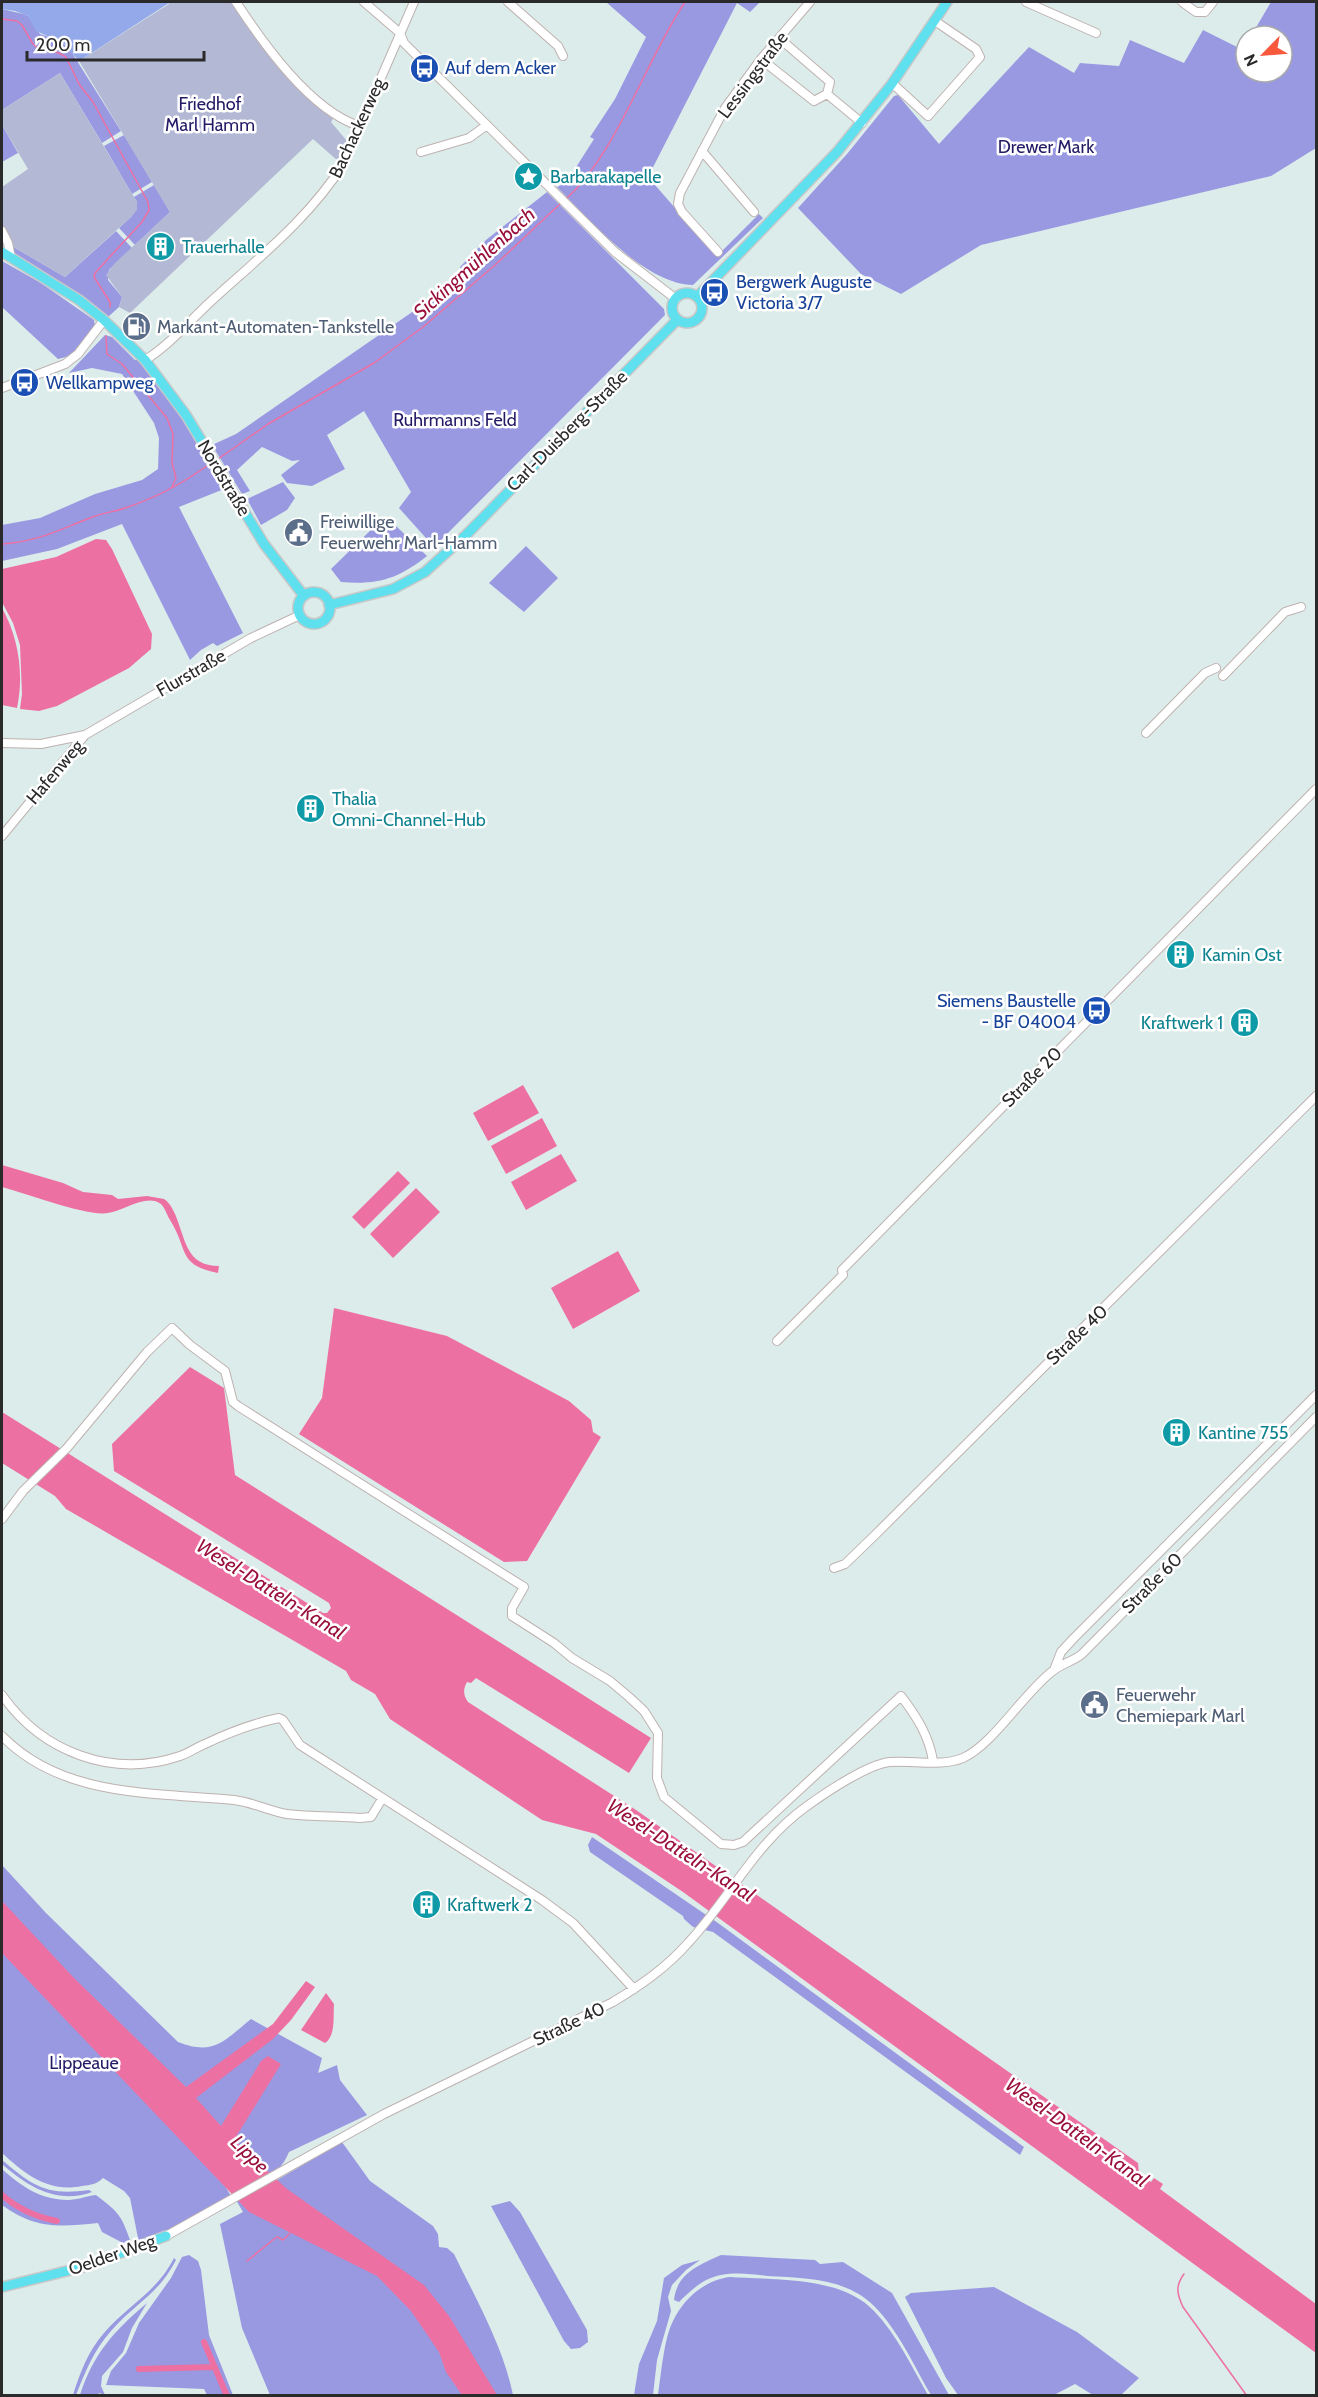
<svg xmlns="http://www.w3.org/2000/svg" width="1318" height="2397" viewBox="0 0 1318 2397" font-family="Cabin,sans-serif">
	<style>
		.green { fill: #9999e2 }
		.cemetery { fill: #b3b8d5 }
		.pitch { fill: #94a9e9 }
		.water { fill: #ed70a2 }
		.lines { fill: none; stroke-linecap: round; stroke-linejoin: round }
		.stream { stroke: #ed70a2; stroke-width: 1.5 }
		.canal { stroke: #ed70a2; stroke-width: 6 }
		.minor-casing { stroke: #beb2b0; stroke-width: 10 }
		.major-casing { stroke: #c8c8c8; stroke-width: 12 }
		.minor { stroke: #fff; stroke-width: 8 }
		.major { stroke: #5ee0ef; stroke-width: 9 }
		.labels { text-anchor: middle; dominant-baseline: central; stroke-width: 5; stroke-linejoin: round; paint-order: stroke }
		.transit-label { font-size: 18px; fill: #164399; stroke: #fff; text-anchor: start }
		.street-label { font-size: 18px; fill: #2a2a2a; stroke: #fff }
		.park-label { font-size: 18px; fill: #241b66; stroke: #fff }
		.culture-label { font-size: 18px; fill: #0d838f; stroke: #fff; text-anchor: start }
		.service-label { font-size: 18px; fill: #4e5e75; stroke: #fff; text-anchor: start }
		.water-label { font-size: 20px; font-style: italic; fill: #990f3b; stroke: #fff }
	</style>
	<rect width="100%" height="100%" fill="#dcecea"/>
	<path class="green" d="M606,2h154l-10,10 -13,-9 -89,174 69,79 42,-42 4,4 -70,67c-49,-1 -103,-65 -136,-98l9,-4 28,-44 -4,-2 25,-38 31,-62z
		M1271,2h45v146l-45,28 -290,69 -80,49 -40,-20 -63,-66 49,-54 47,-58 4,-1 41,49 90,-97 45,26 6,-10 39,3 11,-26 54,23 19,-33 40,20 3,-5v27h36v-36h-31z
		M2,9l21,5 5,2 12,18 18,6 11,8 52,83 -19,12 -42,-70 -58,37z
		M2,125l16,28 -16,9z
		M124,135l28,47 -20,12 -28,-48z
		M154,185l16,27 -35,33 -16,-17 13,-12 5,-14 -3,-5z
		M547,192l117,117 1,6 -231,232 -35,-39 12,-16 -47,-81 -37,24 18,34 -33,17 -25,-3 -6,-8 19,-15 -8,1 -30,-14 -25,23 13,21 -8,3 -30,-49 24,-11 195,-135 -1,-2 20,-17 14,-7 -4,-6 26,-27z
		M116,231l16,17 -23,22 -1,10 14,17 -3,10 -11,10 -46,-34 -46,-27 -6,-11 55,32z
		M2,261l39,22 53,37 1,6 -22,29 -15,4 -56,-52z
		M105,335l7,2 23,23 4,-1 31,39 34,52 -1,1c7,12 23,31 24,42l-3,-4 -45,18 64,126 -26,13 -4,-3 -12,7 -11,10 -68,-136 -65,25 -55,12v-36l38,-7 55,-24 47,-14 16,-11 1,-31 -5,-15 -32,-49 -30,-6 -23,5z
		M283,482l12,16 -8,12 -26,15 -14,-26z
		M377,524l19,2 31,30c-29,23 -49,29 -86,26l-10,-13z
		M526,546l32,32 -34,34 -35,-29z
		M592,1837l126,86 306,224 -4,8 -307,-223 -20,-5 -9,-8 -1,-3 -93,-64 -2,-7z
		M2,1865l44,48 132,129c36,14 46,-1 73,-23l71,39 -4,15 19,-8 3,15 27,35 -78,37c-13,31 -35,28 -64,34l6,10 -44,26 -48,21 -9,-45 -6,-7 -21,-13c-6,6 -12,7 -21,8 -34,7 -57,-12 -80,-33z
		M342,2142l28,39 63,45 5,8 1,13 8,1 7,6c22,45 49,92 59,141h-243l-28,-67 -22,-104 23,-12 -7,-12 41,-20z
		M2,2160c31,26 44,36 87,30l3,2c-35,13 -65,-6 -90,-28z
		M2,2169c19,17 39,31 66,31 9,0 18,-4 28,-5 22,17 25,19 34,45l-7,3 -21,-11 -4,-9c-40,4 -63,6 -96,-18z
		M510,2201l10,11 67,118 1,12 -8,6 -9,1 -7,-8 -73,-135z
		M189,2255l9,6 3,9 8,65 24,60h-26l-3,-6 -98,-4 5,-14 15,-18 13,-30 32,-45 11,-21z
		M721,2255l94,5 5,4 23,-2 49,31 57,102h-18c-17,-29 -32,-64 -57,-89 -28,-28 -70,-28 -107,-30 -15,-2 -31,-4 -46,-1 -17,3 -30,15 -42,27l-5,-2c3,-27 25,-35 47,-45z
		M174,2258l2,2c-18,35 -41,43 -65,71 -17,19 -26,41 -35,64h-3c7,-22 15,-44 31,-62 24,-28 53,-41 70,-75z
		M700,2260l-14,10 -14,15 -4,12 3,14 -14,49 -4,35h-19l5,-31 18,-43 7,-43 18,-13z
		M730,2277c45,3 111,-1 144,34 23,24 38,56 54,84h-270c3,-20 6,-57 15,-74 11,-23 32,-41 57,-44z
		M994,2287l83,45 62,46 -18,17h-28l-18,-11 -21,11h-96l-12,-17 -41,-81 6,-4z
		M147,2303l-15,25 -9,24 -21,24 -1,10 4,9 -6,-2 -1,2h-18c13,-41 34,-64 67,-92z"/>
	<path class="cemetery" d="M168,2h66l16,24 84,91 -3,5 16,19 -9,20 -25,-22 -183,174 -11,-6 3,-10 -16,-22 9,-12 55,-51 -91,-151 90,-57z
		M60,73l77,129v8l-5,6 -67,61 -53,-31 -10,-20v-39l26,-18 -26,-44v-15z"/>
	<path class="pitch" d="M2,2h166l1,1 -90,58 -16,-18 -27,-12 -8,-15 -13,-5 -13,-2z"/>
	<path class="water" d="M96,539l10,1 6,9 40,85 -1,15 -22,19 -72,38 -18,5 -19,-2 2,-15 -2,-49 -7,-22 -11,-21v-33l54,-12z
		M2,608c17,30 22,67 15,100l-15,-3z
		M523,1085l16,28 -51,28 -15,-28z
		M542,1118l15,28 -51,28 -15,-28z
		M561,1154l16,27 -51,29 -15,-28z
		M2,1165l61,18 20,9 29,3 6,4 29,-3 17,3c6,4 8,9 11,15 11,26 11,52 44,52l-1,7c-41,-8 -29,-23 -48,-53 -3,-5 -5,-12 -9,-16 -14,-11 -38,7 -53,9 -20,4 -83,-20 -106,-26z
		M398,1171l12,12 -46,46 -12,-12z
		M416,1188l24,24 -47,46 -23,-24z
		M618,1251l22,40 -67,38 -22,-41z
		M334,1308l113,28 122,65 22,19 2,12 8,5 -74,124 -23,1 -205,-128 23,-36z
		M190,1367l34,21 11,87 416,263 -22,35 -153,-95 -5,5 -4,-1c-4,7 -4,13 1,20l168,108 502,353 1,11 12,8 3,-4 9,6 -3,5 156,115v49l-633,-461 -87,-58 -54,-14 -152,-101 -15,-25 -24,-14 -5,-9 -280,-162 -11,-13 -53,-33v-51l321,201h4l4,-5 -2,-5 -215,-132 -2,-27z
		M2,1901l72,77 112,109 87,-63 33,-43 9,6 -24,33 -18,19 -77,59 25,28 40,-65 7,-5 13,8 -47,76 53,49 137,96 25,31 48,79h-35l-16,-23 -7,-20 -28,-41 -34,-35 -128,-64 -247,-259z
		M326,1993l8,11c-1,12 2,32 -9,39l-24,-13z"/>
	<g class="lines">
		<path class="stream" d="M2,19l15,2 5,4 11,19 6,5 20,4 7,4 13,27 14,18 55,100 1,8 -7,12 -47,51 -1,4 16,25v5
			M565,200c53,-48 80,-139 120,-198
			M106,336l1,18 15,10 45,54 6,16 -1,29 4,15 -4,9
			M218,459l50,-35 106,-61 49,-36 72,-62 66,-62
			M2,544c37,-3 54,-13 88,-26 11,-5 24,-6 35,-10 31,-10 60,-26 86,-45
			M247,2261l27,-22 3,-2 6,3 7,-7
			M1184,2274c-9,12 -7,20 -1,33l64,89"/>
		<path class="canal" d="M2,2195c16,14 34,22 55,26
			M204,2342l23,54
			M139,2369l74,-2"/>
		<defs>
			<path id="minor" d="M236,2c27,41 74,108 123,124
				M364,2l36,31 4,10 211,209 61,47
				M508,2l50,44 5,10
				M1026,2l70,31
				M1182,2l14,10h9l8,-10
				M761,59l53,42 13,-7 3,-12 -51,-44
				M892,83l36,33 52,-59 -4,-8 -41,-28
				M827,94l35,29
				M702,151l52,61
				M421,152l48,-14 18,-13
				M2,231l6,12 3,15
				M718,252l-36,-40 -4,-8 2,-11 45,-85 36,-49 49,-57
				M145,360c23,-14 43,-37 62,-55 49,-45 102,-86 137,-142l70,-161
				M2,388l63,-24 13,-10 26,-34
				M1223,676l62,-64 16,-5
				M1146,733l59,-60 11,-5
				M2,743l39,1 44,-9 166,-97 49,-23
				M2,836l83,-101
				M777,1341l66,-66 -1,-5 474,-481
				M2,1519l21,-28 44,-43 80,-96 25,-24 18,17 35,26 8,31 5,4 286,181 -12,21v8l42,27 18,15 38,23 19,16 15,14 14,22 -1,45 7,19 57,47 13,1 9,-3 158,-146c16,21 28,40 32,65
				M834,1568l11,-4 29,-28 442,-440
				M1054,1670l7,-18 13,-14 242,-243
				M2,1695c40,57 110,84 178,61 9,-3 17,-9 25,-12 23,-11 49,-21 74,-26l4,2 17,25 242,155 31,23 61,66
				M2,1736c61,62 151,56 232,64 18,2 35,11 53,14 24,3 50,2 73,4l11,-1 11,-18
				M166,2236l218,-122 229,-112c28,-17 53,-34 75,-59 42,-45 67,-100 119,-137 18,-13 61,-42 83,-44 23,-2 52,5 73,-4 31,-14 62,-67 91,-88 9,-7 20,-9 28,-16l234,-237"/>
			<path id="major" d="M2,252l77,48 25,20 41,40 41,55 78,129 40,52
				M672 308a15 15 0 1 1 30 0a15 15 0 1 1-30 0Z
				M697,297l140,-145 54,-67 56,-83
				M298 608a16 16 0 1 1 32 0a16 16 0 1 1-32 0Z
				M329,605l64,-16 32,-17 42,-38 210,-214
				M2,2287l81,-20 83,-31"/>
		</defs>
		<use href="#minor" class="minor-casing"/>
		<use href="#major" class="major-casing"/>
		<use href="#minor" class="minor"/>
		<use href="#major" class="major"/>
	</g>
	<defs>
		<symbol id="bus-disc" viewBox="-11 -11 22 22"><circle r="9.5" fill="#1a4fb4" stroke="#fff"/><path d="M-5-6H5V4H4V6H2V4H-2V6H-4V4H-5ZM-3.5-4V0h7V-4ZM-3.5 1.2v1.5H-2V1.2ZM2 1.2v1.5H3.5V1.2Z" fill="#fff"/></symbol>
		<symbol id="sight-disc" viewBox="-11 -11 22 22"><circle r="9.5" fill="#0f9aa8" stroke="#fff"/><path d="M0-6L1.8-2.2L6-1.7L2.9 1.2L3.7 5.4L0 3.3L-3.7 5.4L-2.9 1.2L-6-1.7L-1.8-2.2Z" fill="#fff"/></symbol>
		<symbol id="building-disc" viewBox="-11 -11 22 22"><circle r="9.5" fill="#0f9aa8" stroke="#fff"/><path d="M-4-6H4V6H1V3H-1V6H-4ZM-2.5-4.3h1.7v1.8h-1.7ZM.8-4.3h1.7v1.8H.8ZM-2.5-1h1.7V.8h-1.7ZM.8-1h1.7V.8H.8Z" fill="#fff"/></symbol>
		<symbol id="fuel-disc" viewBox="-11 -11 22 22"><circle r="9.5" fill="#5c6f8a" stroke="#fff"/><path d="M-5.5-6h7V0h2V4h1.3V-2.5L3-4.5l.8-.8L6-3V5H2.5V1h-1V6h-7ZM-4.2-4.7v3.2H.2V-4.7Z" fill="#fff"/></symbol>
		<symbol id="civic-disc" viewBox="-11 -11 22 22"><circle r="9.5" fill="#5c6f8a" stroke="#fff"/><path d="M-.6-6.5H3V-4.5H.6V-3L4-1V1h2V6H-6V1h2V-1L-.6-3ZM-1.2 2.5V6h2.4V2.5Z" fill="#fff"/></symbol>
	</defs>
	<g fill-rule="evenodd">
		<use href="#bus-disc" x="408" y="52" width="33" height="33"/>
		<use href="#sight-disc" x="512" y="160" width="33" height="33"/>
		<use href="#building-disc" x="144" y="230" width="33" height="33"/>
		<use href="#bus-disc" x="698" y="276" width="33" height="33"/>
		<use href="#fuel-disc" x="120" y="310" width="33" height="33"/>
		<use href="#bus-disc" x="8" y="366" width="33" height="33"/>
		<use href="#civic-disc" x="282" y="516" width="33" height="33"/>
		<use href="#building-disc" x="294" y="792" width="33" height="33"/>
		<use href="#building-disc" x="1164" y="938" width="33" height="33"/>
		<use href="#bus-disc" x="1080" y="994" width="33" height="33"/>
		<use href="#building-disc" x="1228" y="1006" width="33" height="33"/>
		<use href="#building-disc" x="1160" y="1416" width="33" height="33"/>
		<use href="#civic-disc" x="1078" y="1688" width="33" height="33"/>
		<use href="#building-disc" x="410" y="1888" width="33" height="33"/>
	</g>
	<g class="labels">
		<g class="transit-label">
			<text x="445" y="68">Auf dem Acker</text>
			<text x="736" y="282">Bergwerk Auguste<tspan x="736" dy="21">Victoria 3/7</tspan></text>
			<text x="46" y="383">Wellkampweg</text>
			<text x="1076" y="1001" text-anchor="end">Siemens Baustelle<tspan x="1076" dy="21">- BF 04004</tspan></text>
		</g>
		<g class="street-label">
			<text transform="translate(753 75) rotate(-53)">Lessingstraße</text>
			<text transform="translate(357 128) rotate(-65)">Bachackerweg</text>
			<text transform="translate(567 431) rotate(-45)">Carl-Duisberg-Straße</text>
			<text transform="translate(224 478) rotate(59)">Nordstraße</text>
			<text transform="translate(191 673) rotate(-30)">Flurstraße</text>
			<text transform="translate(55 772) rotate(-50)">Hafenweg</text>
			<text transform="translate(1032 1077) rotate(-45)">Straße 20</text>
			<text transform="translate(1077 1335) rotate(-44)">Straße 40</text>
			<text transform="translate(1152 1583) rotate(-45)">Straße 60</text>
			<text transform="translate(569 2024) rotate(-26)">Straße 40</text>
			<text transform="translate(112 2255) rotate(-19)">Oelder Weg</text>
		</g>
		<g class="park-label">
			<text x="210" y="104">Friedhof<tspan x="210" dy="21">Marl Hamm</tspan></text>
			<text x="1046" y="147">Drewer Mark</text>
			<text x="455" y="420">Ruhrmanns Feld</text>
			<text x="84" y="2063">Lippeaue</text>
		</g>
		<g class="culture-label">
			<text x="550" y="177">Barbarakapelle</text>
			<text x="182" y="247">Trauerhalle</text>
			<text x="332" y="799">Thalia<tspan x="332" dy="21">Omni-Channel-Hub</tspan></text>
			<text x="1202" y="955">Kamin Ost</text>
			<text x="1223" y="1023" text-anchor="end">Kraftwerk 1</text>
			<text x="1198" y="1433">Kantine 755</text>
			<text x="447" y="1905">Kraftwerk 2</text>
		</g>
		<g class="service-label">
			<text x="157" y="327">Markant-Automaten-Tankstelle</text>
			<text x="320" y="522">Freiwillige<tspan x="320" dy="21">Feuerwehr Marl-Hamm</tspan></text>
			<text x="1116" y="1695">Feuerwehr<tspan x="1116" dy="21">Chemiepark Marl</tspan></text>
		</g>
		<g class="water-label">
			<text transform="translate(474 263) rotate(-42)">Sickingmühlenbach</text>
			<text transform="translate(271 1589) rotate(32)">Wesel-Datteln-Kanal</text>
			<text transform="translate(681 1850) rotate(33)">Wesel-Datteln-Kanal</text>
			<text transform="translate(1077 2132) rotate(36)">Wesel-Datteln-Kanal</text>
			<text transform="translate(250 2154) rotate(45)">Lippe</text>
		</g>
	</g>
	<rect width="1318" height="2397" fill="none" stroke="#2a2a2a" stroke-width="6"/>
	<g transform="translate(1264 54) rotate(245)"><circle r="28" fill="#ffffff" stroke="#aaaaaa" stroke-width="1.5"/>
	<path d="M0-4.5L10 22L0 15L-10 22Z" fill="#f8593d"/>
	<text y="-9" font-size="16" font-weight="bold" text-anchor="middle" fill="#2a2a2a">N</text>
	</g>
	<path d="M27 51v9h177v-9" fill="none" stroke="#2a2a2a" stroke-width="3"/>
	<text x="36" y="51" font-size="18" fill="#2a2a2a" stroke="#ffffff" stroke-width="4.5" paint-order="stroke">200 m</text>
</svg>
